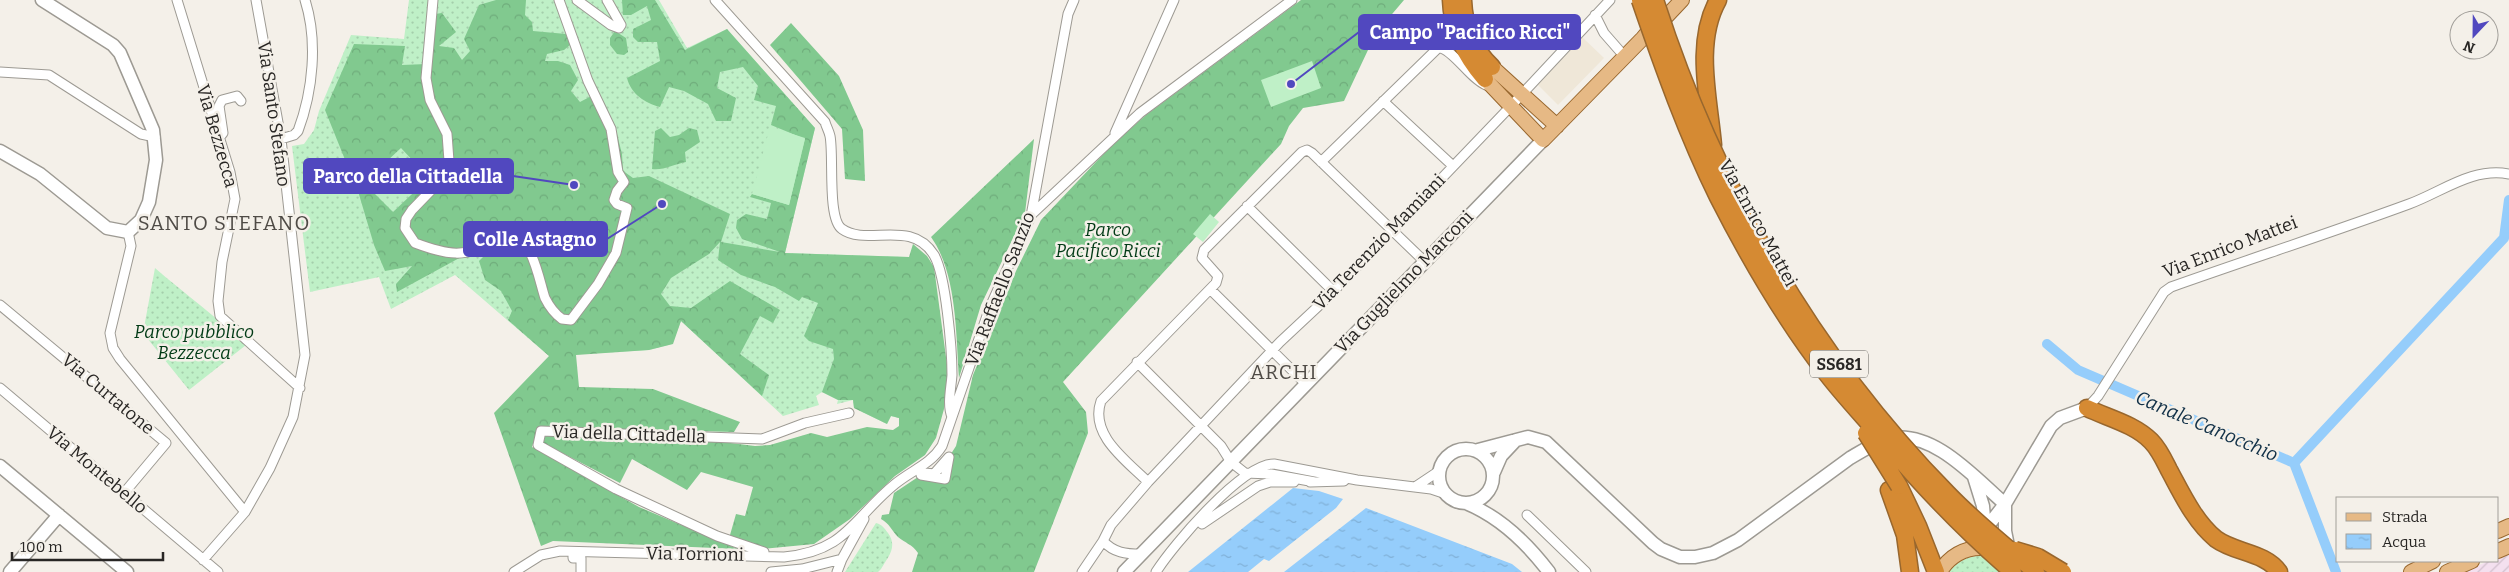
<svg xmlns="http://www.w3.org/2000/svg" width="2509" height="572" viewBox="0 0 2509 572" font-family="Bitter,serif">
	<style>
		.industrial { fill: url(#industrial-furrows) }
		.built { fill: #efe7d8 }
		.grass { fill: url(#grass-dots) }
		.forest { fill: url(#forest-crowns) }
		.pitch { fill: #bff0c7 }
		.water { fill: url(#water-ripples) }
		.lines { fill: none; stroke-linecap: round; stroke-linejoin: round }
		.canal { stroke: #95cdfb; stroke-width: 10 }
		.street-casing { stroke: #9d9a93; stroke-width: 11 }
		.secondary-casing { stroke: #9d9a93; stroke-width: 15 }
		.primary-casing { stroke: #98672e; stroke-width: 16 }
		.highway-casing { stroke: #98672e; stroke-width: 19 }
		.street { stroke: #fff; stroke-width: 9 }
		.secondary { stroke: #fff; stroke-width: 12 }
		.primary { stroke: #e6b985; stroke-width: 14 }
		.highway { stroke: #d58a33; stroke-width: 16 }
		.highway-bridge-casing { stroke: #98672e; stroke-width: 19; stroke-linecap: butt }
		.highway-bridge { stroke: #d58a33; stroke-width: 16 }
		.labels { text-anchor: middle; dominant-baseline: central; stroke-width: 5; stroke-linejoin: round; paint-order: stroke }
		.shield { fill: #f4f0e9; stroke: #65635f; stroke-width: 1 }
		.shield-label { font-size: 16px; font-weight: bold; fill: #282624 }
		.street-label { font-size: 18px; fill: #282624; stroke: #f4f0e9 }
		.park-label { font-size: 18px; font-style: italic; fill: #013a15; stroke: #f4f0e9 }
		.water-label { font-size: 19px; font-style: italic; fill: #113047; stroke: #f4f0e9 }
		.quarter-label { font-size: 20px; letter-spacing: 1px; fill: #4f4b46; stroke: #f4f0e9 }
		.leader { fill: none; stroke: #5148bf; stroke-width: 2 }
		.callout-dot { fill: #5148bf; stroke: #f4f0e9; stroke-width: 2 }
		.callout { fill: #5148bf; stroke: #5148bf; stroke-width: 2 }
		.callout-label { font-size: 19px; text-anchor: middle; font-weight: bold; fill: #fff }
	</style>
	<defs>
		<pattern id="industrial-furrows" width="10" height="10" patternUnits="userSpaceOnUse" patternTransform="scale(1.25)"><rect width="10" height="10" fill="#f4e0ef"/><path d="M-1 1l2-2M0 10L10 0M9 11l2-2" fill="none" stroke="#d1c0cd"/></pattern>
		<pattern id="grass-dots" width="8" height="8" patternUnits="userSpaceOnUse" patternTransform="scale(1.25)"><rect width="8" height="8" fill="#bff0c7"/><path d="M2 2h.1M6 6h.1" fill="none" stroke="#a4ceab" stroke-width="1.8" stroke-linecap="round"/></pattern>
		<pattern id="forest-crowns" width="20" height="18" patternUnits="userSpaceOnUse" patternTransform="scale(1.25)"><rect width="20" height="18" fill="#81c98f"/><path d="M2 6a3 3 0 1 1 6 0M12 15a3 3 0 1 1 6 0" fill="none" stroke="#6fac7b"/></pattern>
		<pattern id="water-ripples" width="26" height="14" patternUnits="userSpaceOnUse" patternTransform="scale(1.25)"><rect width="26" height="14" fill="#95cdfb"/><path d="M2 4q2-2 4 0t4 0M15 11q2-2 4 0t4 0" fill="none" stroke="#80b0d7"/></pattern>
	</defs>
	<rect width="100%" height="100%" fill="#f4f0e9"/>
	<path class="industrial" d="M2509,553v19h-44l23,-11h10v-4z"/>
	<path class="built" d="M1582,37l22,21 -46,47 -21,-21z"/>
	<path class="grass" d="M409,0h250l28,48 40,-19 88,99 -30,125 124,4 -10,161 -8,-2 -4,8 -33,-16 -1,-8 -16,4 1,-4 -16,-8 -6,4 3,9 -36,11 -102,-95 -9,23 -23,6 -100,6 -94,-81 -64,34 -12,-32 -69,15 -18,-146 12,-2 10,-14 5,-19 32,-76 53,4z
		M155,268c30,26 62,49 91,77l-57,45 -46,-57z
		M876,523c7,2 8,5 12,10 10,14 0,24 -7,36l-3,3h-33z
		M1983,555l29,17h-63c9,-12 19,-15 34,-17z"/>
	<path class="forest" d="M496,0h30l-1,15 7,7 1,9 33,3 4,11 -6,5 -17,4 -2,7h13l12,4 8,15 -7,11 9,11 17,-9 18,33 7,28 1,16 3,3 7,5 16,-2 81,38 -9,28 59,10 -38,-13 -6,-11 1,-8 9,-6 21,5 4,-16 -21,-6 2,-3 37,11 16,-66 -34,-14 5,-19 -22,-6 4,-14 -15,-19 -23,5 -3,16 19,10 -5,23h-15l-8,-17 -24,-13 -15,-4 -9,20c-15,-4 -29,-13 -33,-29l33,-17 -3,-19h-19l-5,-5v-8l18,-9 -4,-14 -16,9h-8l-1,-15h33l30,50 42,-21 88,99 -30,125 124,4 4,-13 14,12 7,11 14,105 -4,37 -8,29 -11,17 -30,21 -45,43 -36,25 -53,5 -31,-14 6,-21 9,2 8,-29 -52,-15 -14,18 -55,-31 -12,24 -77,-40 3,-9 168,7 41,5 15,-1 41,-12 16,4 40,-10 26,3 6,-4v-8l-8,-2 -4,8 -33,-16 -1,-8h-15l-16,-8 12,-33 -1,-10 -24,-8 -5,-5 14,-33 -16,-6 -3,4 -24,-14 -34,-12 -23,-15 2,-18 -11,12 -38,24 -10,16 9,12 21,2 39,-27 50,29 -7,13 -13,-7 -20,38 29,21 -7,21 -81,-75 -8,23 -24,6 -73,5 3,32 74,2 87,33 -6,10 -196,-5 -6,20 107,60 99,42 -185,-8 -12,5 -47,-133 55,-57 -41,-36 4,-9 -11,-20 -16,-11 -6,-19 4,-4 -9,-7 -77,42 -1,-8 16,-18 -27,5 -11,-26 -19,-64 9,2 29,29 36,-34 -28,-30 -30,28 -19,1 -27,-67 29,-66 51,2 -3,19 25,-1 8,-50 7,-1 14,19 -17,14 15,2 8,12 8,-9 -6,-12 15,-34z
		M1301,0h103l-28,33 -32,68 -41,7 -14,18 -8,18 -218,238 23,30 2,21 -54,139h-122l6,-19c-6,-9 -13,-10 -20,-16 -6,-6 -9,-14 -17,-18l1,-4 7,-1 5,-21 27,-18 24,4 4,-22 7,-11 17,-71 43,-104 25,-51 71,-75 34,-30z
		M791,23l48,53 24,54 2,51 -20,-2 -3,-50 -72,-84z
		M615,31l11,7 2,14 -4,3 -7,-1 -7,-9v-7z
		M661,128l9,9 9,-2 10,-7 8,2 3,12 -15,10 1,10c-11,2 -24,9 -34,7l3,-38z
		M1034,139l-9,74 -44,92 -22,73c-3,-43 -2,-105 -28,-141z"/>
	<path class="pitch" d="M1312,61l9,27 -50,19 -10,-27z
		M770,127l35,11 -16,67 -37,-11z
		M1210,214l9,8 -16,20 -10,-8z"/>
	<path class="water" d="M1293,488l26,3 24,8 -7,9 -67,53 -5,-2 -16,13h-60z
		M1366,508l146,56 10,8h-238z"/>
	<g class="lines">
		<path class="canal" d="M2047,344l31,26 216,93 42,109
			M2294,463l210,-225 5,-38"/>
		<defs>
			<path id="street" d="M177,0l53,172 5,27 -13,63 -4,39 2,15 80,72
				M433,0l-7,78 4,22 17,34 2,27 -7,18 -30,31 -6,9 -1,9 10,15c32,12 51,16 80,-3 35,-23 43,38 50,58 4,8 10,16 17,21l9,1 27,-36 18,-31 11,-45 -10,-4 -3,-4 3,-9 7,-9 -6,-10 -7,-43 -23,-48 -29,-81
				M577,0l34,25 8,3 2,-3 -14,-25
				M715,0l110,122c1,4 4,9 5,14 4,19 -3,83 12,93 25,18 69,-11 92,26 12,20 18,95 18,120 -1,14 -5,29 0,42
				M1595,15l9,18 21,24
				M0,72l49,3 92,59 14,3
				M1383,101l70,65
				M1115,133l59,-133
				M219,138l4,-5 -4,-27 3,-6 15,-4 4,5
				M281,139l13,-4 4,-4c15,-40 20,-90 7,-131
				M1321,162l117,-114c13,-2 32,31 48,37
				M1247,206l86,85
				M1031,215l109,-102 152,-113
				M128,232l3,14 -21,87 3,15 7,11 125,153
				M1210,289l96,95
				M0,305l166,138 -42,50
				M1137,362l84,84 10,16 14,11 26,1 44,8
				M0,388l218,184
				M2087,408l11,-12 66,-104 7,-5c79,-28 159,-54 238,-83 33,-12 63,-37 100,-30
				M949,457l-4,22 -24,-4 4,-2 9,1z
				M1148,482c-21,-21 -59,-47 -47,-81l115,-118 2,-7 -16,-18 2,-8 98,-98 5,-2 5,3 112,108
				M1310,482l34,-1
				M1415,487l24,-16
				M1527,515l59,57
				M1202,524l56,-38 12,-4h24
				M1103,541c11,12 23,13 38,13
				M573,552v6h8v14
				M764,552l-47,-16 -101,-47 -78,-44 3,-14 221,8 43,-16 44,-10
				M203,560l42,-48 25,-44 23,-51 12,-62 -24,-216 -25,-139
				M514,572l27,-17 19,-4 224,6c63,-6 69,-39 111,-73 17,-14 35,-19 47,-38l48,-139 41,-91 37,-202 6,-14
				M771,572l31,-3 40,-10
				M837,572l5,-13 22,-40
				M1082,572l21,-31 8,-16 37,-43 132,-140 46,-43 184,-192 100,-107
				M1156,572c17,-27 86,-108 118,-108l83,16 74,9 15,5"/>
			<path id="secondary" d="M0,151l40,23 67,54 21,4 13,-12 8,-18 7,-42 -3,-30 -33,-77 -7,-8 -71,-45
				M1439 476a27 27 0 1 1 54 0a27 27 0 1 1-54 0Z
				M1478,450l50,-13 18,5 107,101 8,6 19,8h15l18,-4 25,-13 112,-82c12,-7 24,-15 38,-19 44,-11 87,39 117,65
				M0,466l127,106
				M1494,472l7,-16 15,-16
				M1974,477l9,29 2,24
				M1466,503c34,14 61,40 83,69
				M2005,504v27l4,20
				M1980,536l25,-32 46,-78 9,-8 27,-10
				M10,572l49,-57
				M1124,572l419,-432"/>
			<path id="primary" d="M1659,30l6,-12 17,-18
				M1492,67l65,59
				M1485,79l58,61 100,-102 13,-16
				M2498,531l11,-5
				M2498,551l11,-5
				M1940,572c18,-32 63,-32 82,0
				M2411,572l22,-11
				M2447,572l25,-11"/>
			<path id="highway" d="M1451,0c1,31 14,56 34,79
				M1463,0c1,26 10,49 29,67
				M1713,145c-4,-46 -19,-102 5,-145
				M2087,408c21,10 47,16 64,33 8,8 13,19 18,29 13,24 26,52 47,69 19,14 49,13 63,33
				M1899,486l19,40 18,46
				M1889,490l16,45 5,37"/>
		</defs>
		<use href="#street" class="street-casing"/>
		<use href="#secondary" class="secondary-casing"/>
		<use href="#primary" class="primary-casing"/>
		<use href="#highway" class="highway-casing"/>
		<use href="#street" class="street"/>
		<use href="#secondary" class="secondary"/>
		<use href="#primary" class="primary"/>
		<use href="#highway" class="highway"/>
		<defs>
			<path id="highway-bridge" d="M1640,0c23,67 47,134 78,197 31,61 67,123 109,177 17,22 36,42 54,63 41,49 84,94 132,135
				M1655,0c59,184 157,356 293,494 27,28 58,53 88,78
				M1866,433l33,53
				M2015,550l23,7 25,15"/>
		</defs>
		<use href="#highway-bridge" class="highway-bridge-casing"/>
		<use href="#highway-bridge" class="highway-bridge"/>
	</g>
	<g class="labels">
		<rect class="shield" x="1810" y="350.5" width="58" height="27" rx="4"/>
		<g class="shield-label">
			<text x="1839" y="364">SS681</text>
		</g>
		<g class="street-label">
			<text transform="translate(274 114) rotate(82)">Via Santo Stefano</text>
			<text transform="translate(217 136) rotate(74)">Via Bezzecca</text>
			<text transform="translate(1758 223) rotate(61)">Via Enrico Mattei</text>
			<text transform="translate(1379 242) rotate(-46)">Via Terenzio Mamiani</text>
			<text transform="translate(2230 247) rotate(-21)">Via Enrico Mattei</text>
			<text transform="translate(1404 282) rotate(-46)">Via Guglielmo Marconi</text>
			<text transform="translate(1000 289) rotate(-69)">Via Raffaello Sanzio</text>
			<text transform="translate(108 394) rotate(40)">Via Curtatone</text>
			<text transform="translate(629 434) rotate(2)">Via della Cittadella</text>
			<text transform="translate(97 470) rotate(40)">Via Montebello</text>
			<text transform="translate(695 554) rotate(1)">Via Torrioni</text>
		</g>
		<g class="park-label">
			<text x="1108" y="230">Parco<tspan x="1108" dy="21">Pacifico Ricci</tspan></text>
			<text x="194" y="332">Parco pubblico<tspan x="194" dy="21">Bezzecca</tspan></text>
		</g>
		<g class="water-label">
			<text transform="translate(2207 426) rotate(23)">Canale Canocchio</text>
		</g>
		<g class="quarter-label">
			<text x="224" y="223">SANTO STEFANO</text>
			<text x="1284" y="372">ARCHI</text>
		</g>
	</g>
	<path class="leader" d="M1291 84L1359 32M574 185L513 176M662 204L607 239"/>
	<g class="callout-dot">
		<circle cx="1291" cy="84" r="5"/>
		<circle cx="574" cy="185" r="5"/>
		<circle cx="662" cy="204" r="5"/>
	</g>
	<g class="callout">
		<rect x="1359" y="15" width="221" height="34" rx="5"/>
		<rect x="304" y="159" width="209" height="34" rx="5"/>
		<rect x="464" y="222" width="143" height="34" rx="5"/>
	</g>
	<g class="callout-label">
		<text x="1470" y="39">Campo "Pacifico Ricci"</text>
		<text x="408" y="183">Parco della Cittadella</text>
		<text x="535" y="246">Colle Astagno</text>
	</g>
	<rect x="2336" y="497" width="162" height="65" fill="#f4f0e9" stroke="#a29f9a"/>
	<rect x="2346" y="513" width="25" height="8" fill="#e6b985" stroke="#a29f9a"/>
	<text x="2382" y="522" font-size="15" fill="#282624">Strada</text>
	<rect x="2346" y="534" width="25" height="15" fill="url(#water-ripples)" stroke="#a29f9a"/>
	<text x="2382" y="547" font-size="15" fill="#282624">Acqua</text>
	<g transform="translate(2474 35) rotate(202)"><circle r="24" fill="#f4f0e9" stroke="#a29f9a"/>
	<path d="M0-4L9 19L0 12L-9 19Z" fill="#5148bf"/>
	<text y="-8" font-size="14" font-weight="bold" text-anchor="middle" fill="#282624">N</text>
	</g>
	<path d="M12 552v8h151v-8" fill="none" stroke="#282624" stroke-width="2.5"/>
	<text x="20" y="552" font-size="15" fill="#282624" stroke="#f4f0e9" stroke-width="4" paint-order="stroke">100 m</text>
</svg>
